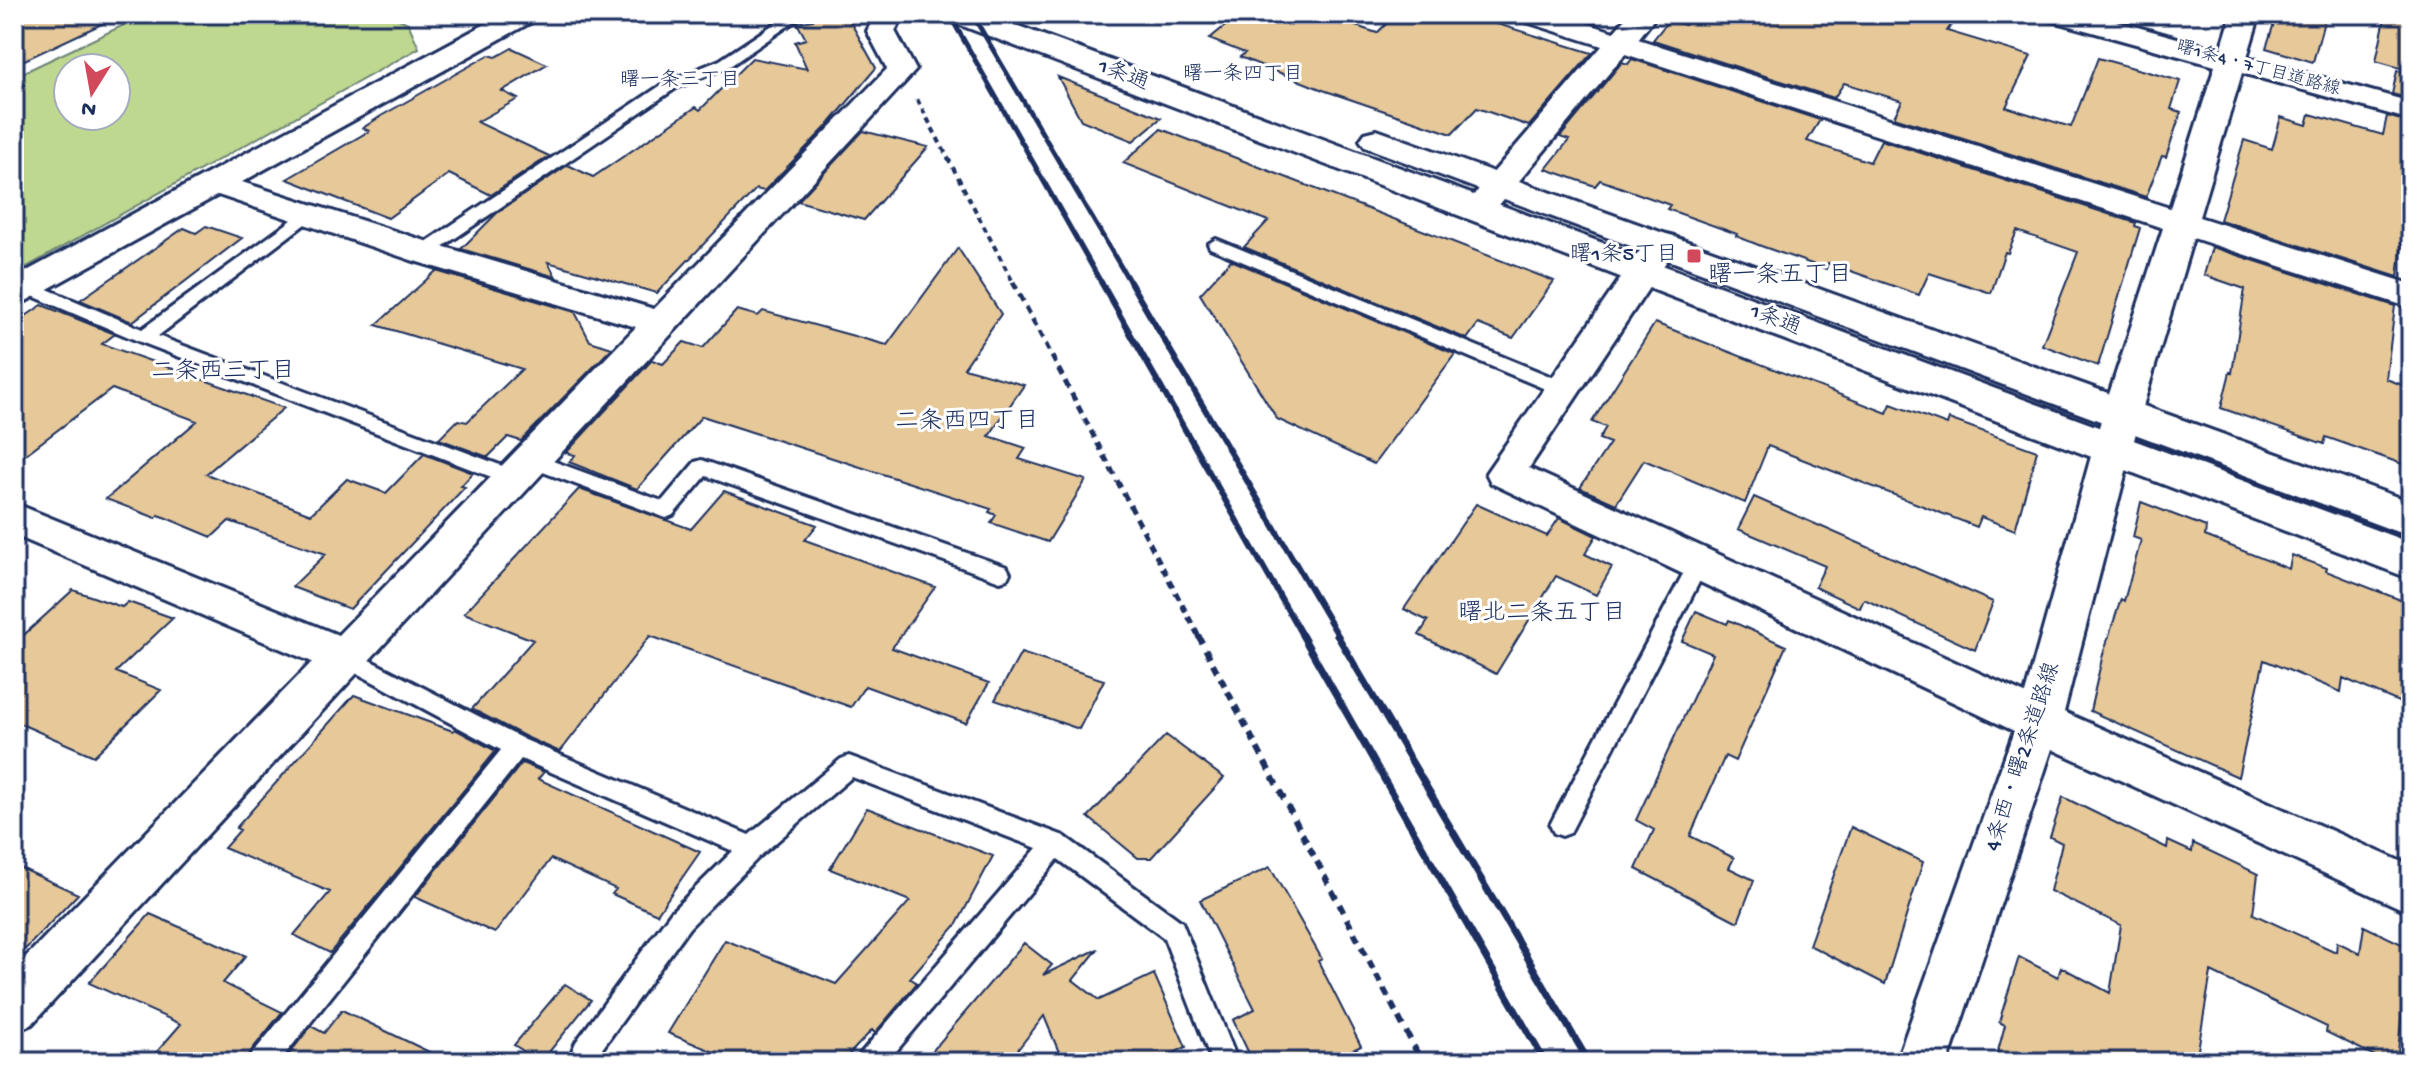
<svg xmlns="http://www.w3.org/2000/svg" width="2425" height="1076" viewBox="0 0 2425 1076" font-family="'Gochi Hand','Klee One',sans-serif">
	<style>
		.green { fill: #bfd88f; stroke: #6d8476; stroke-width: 2; fill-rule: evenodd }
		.building { fill: #e6c899; stroke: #1b2f5e; stroke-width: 2 }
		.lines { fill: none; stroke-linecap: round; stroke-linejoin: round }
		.service-casing { stroke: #1b2f5e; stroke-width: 6 }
		.minor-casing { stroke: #1b2f5e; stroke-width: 6 }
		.tertiary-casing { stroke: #1b2f5e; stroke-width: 6 }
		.path-far2 { stroke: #1b2f5e; stroke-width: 4; stroke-dasharray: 6 5; stroke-linecap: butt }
		.path-far1 { stroke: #1b2f5e; stroke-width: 5; stroke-dasharray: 8 6; stroke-linecap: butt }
		.path { stroke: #1b2f5e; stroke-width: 6; stroke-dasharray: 9 7; stroke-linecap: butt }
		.service { fill: #fff; fill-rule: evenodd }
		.minor { fill: #fff; fill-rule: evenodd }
		.tertiary { fill: #fff; fill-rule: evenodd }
		.rail-far2 { stroke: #1b2f5e; stroke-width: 5 }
		.rail-far1 { stroke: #1b2f5e; stroke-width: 6 }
		.rail { stroke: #1b2f5e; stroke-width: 7 }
		.poi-dot { fill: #d1495b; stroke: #fff; stroke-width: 3 }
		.labels { text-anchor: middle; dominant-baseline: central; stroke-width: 6; stroke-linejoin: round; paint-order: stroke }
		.far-street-label { font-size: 18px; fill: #1b2f5e; stroke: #fff }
		.far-neighbourhood-label { font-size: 20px; fill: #1b2f5e; stroke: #fff }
		.street-label { font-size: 22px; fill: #1b2f5e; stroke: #fff }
		.poi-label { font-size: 22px; fill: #1b2f5e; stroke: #fff; text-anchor: end }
		.neighbourhood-label { font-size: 24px; fill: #1b2f5e; stroke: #fff }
	</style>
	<rect width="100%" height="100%" fill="#fff"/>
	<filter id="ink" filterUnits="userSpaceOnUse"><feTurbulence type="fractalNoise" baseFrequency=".0125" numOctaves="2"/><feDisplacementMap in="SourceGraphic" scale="16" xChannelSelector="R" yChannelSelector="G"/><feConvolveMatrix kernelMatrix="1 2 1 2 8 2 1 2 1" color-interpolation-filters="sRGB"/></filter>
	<g filter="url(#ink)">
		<path class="green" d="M147,14h241l20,9 11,25 -405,226v-197zM68,68h48v48h-48z"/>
		<path class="building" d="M14,14h109l-109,51z
			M810,14h36l30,54 -46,55 -66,68 -8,-2 -99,104 -109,-31 8,15 -95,-28 37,-37 70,-47 25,12 103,-70 4,3 52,-52 55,11 -12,-27 11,-3 -9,-16 16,-3z
			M1240,14h15l24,9 10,-9h31l57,19 19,-19h37l15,5 5,-5h12l127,39 -63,73 -52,-18 -25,26 -129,-44 -83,-33 5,-4 -36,-14z
			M1694,14h265l-12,17 84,25 -25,51 65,20 27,-69 82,23 -9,28 10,3 -15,45 -4,-1 -16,41 -252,-80 8,-16 -58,-18 -10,15 -181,-58 16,-20 16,5z
			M2277,14h49l-13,48 -47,-14z
			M2386,14h25v57l-35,-10z
			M512,48l35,16 -45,27 16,8 -41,23 72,34 -58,39 -42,-21 -61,44 -101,-39 82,-48 -6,-3 18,-12 108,-61 7,2z
			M1632,59l188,61 -13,21 63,21 11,-22 255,83 -1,3 5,2 -42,138 -56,-21 36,-93 -61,-21 -9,22 -3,-1 -14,41 -62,-20 -10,22 -91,-32 -2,6 -65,-23 -25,-10 1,-2 -70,-25 3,-4 -70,-25 -5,6 -49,-17 23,-29 -9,-3 62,-75 6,2z
			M2397,71l14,1v27l-19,-5z
			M1058,77l103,41 -28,23 -52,-21z
			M2310,114l73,21 4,-19 24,7v59l-10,45 3,1 -6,49 -178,-57 24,-80 28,9 9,-32 26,8z
			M1161,129l393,152 -41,57 -35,-14 -11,15 -223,-92 24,-26 -145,-58z
			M863,131l65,16 -64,73 -66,-19z
			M206,226l36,12 -110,84 -52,-22 104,-72 12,5z
			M2212,247l183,59 -9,73 25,9v79l-85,-30 -2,7 -103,-36 9,-36 2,1 13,-84 -41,-14z
			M958,248l43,66 -37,54 60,17 -35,51 37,12 -7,11 67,21 -38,62 -57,-19 5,-8 -7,-3 2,-3 -289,-93 -65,73 -68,-27 6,-7 -9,-2 86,-93 11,4 21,-22 19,6 34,-38 21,6 5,-5 124,34z
			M1231,260l224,94 -81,110 -97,-45 -77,-125z
			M436,271l139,41 15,29 22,7 -91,93 -13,-4 -20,20 -49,-18 19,-19 9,2 55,-53 -146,-44z
			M42,305l73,29 -13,10 182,64 -78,66 105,40 36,-35 39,14 38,-39 49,19 -12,13 4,1 -115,122 -58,-22 34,-33 -97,-33 -17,16 -53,-22 -3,3 -50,-19 91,-78 -85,-32 -98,74v-139z
			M1655,323l232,90 4,-9 56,21 2,-6 88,32 -22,79 -34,-13 -4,10 -209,-81 -23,57 -101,-43 -28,44 -36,-16 30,-45 -11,-4 7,-12 -14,-5z
			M579,489l112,40 33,-38 93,34 -12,15 130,47 -43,61 97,35 -23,40 -101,-37 -14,21 -201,-71 -90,116 -34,-15 -54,-28 61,-69 -69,-27z
			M1754,497l239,105 -18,48 -111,-51 -4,9 -45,-21 10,-21 -87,-37z
			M2141,502l65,25 -1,9 84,33 3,-14 35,13 -1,3 85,33v96l-8,-3v7l-60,-26 -2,14 -77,-32 -26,117 -148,-66 13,-57 18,-55 3,2 17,-61 -8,-3z
			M1476,504l71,32 12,-18 37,18 -11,18 27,13 -16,28 -40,-19 -60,98 -77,-39 9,-14 -24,-12z
			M73,590l49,17 6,-5 45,16 -57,54 45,18 -67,66 -80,-35v-77z
			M1696,611l31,13 2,-4 57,26 -51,115 -10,-5 -35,80 44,22 -5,10 25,12 -16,42 -102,-53 18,-39 -18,-10 77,-166 -31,-13z
			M1021,653l83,27 -25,49 -84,-29z
			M354,695l99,36 2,-2 41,22 -166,202 -36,-18 36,-43 -106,-44 16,-18 -4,-2z
			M1166,735l58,43 -73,80h-13l-50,-41z
			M522,763l22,9 -6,7 162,73 -43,62 -45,-20 4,-5 -65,-30 -56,74 -80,-36z
			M2063,797l104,51 1,-7 24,11 1,-9 65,31 -5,40 83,38 1,-10 23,11 4,-27 44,21 -11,115h-10l-61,-30 1,-5 -116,-55 -15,90h-201l10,-37 -6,-3 20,-65 39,20 3,-10 49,26 11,-68 -71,-34 12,-48 -12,-6z
			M867,808l126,48 -36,68 -47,54 7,5 -42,50 -3,-3 -30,32h-104l-70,-29 57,-93 111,44 74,-83 -80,-32z
			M1851,827l72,35 -38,122 -76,-39z
			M14,865l64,29 -64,67z
			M1270,867l52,92 -4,2 43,85 -33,16h-75l-20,-42 22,-11 -55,-109z
			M150,914l96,42 -23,27 59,29 -31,39 -5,11h-98l33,-38 -92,-41z
			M1024,943l28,22 -9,10 55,-26 -25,31 26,20 55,-26 32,73 -30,15h-93l-19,-46 -36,46h-85z
			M565,984l26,16 -50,62 -27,-17z
			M342,1010l108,52h-167l28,-36 13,7z"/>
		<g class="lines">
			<defs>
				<path id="service" d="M789,14h16l-75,52 -54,22 -247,168h-12l-2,-4 2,-4 249,-166 54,-22z
					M307,209l8,5 -2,4 -155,118 363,137 3,5 -3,5h-14l-369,-142 -117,-50 -3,-4 3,-4h12l109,46z
					M1216,239l353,145 3,5 -9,7 -6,-2 -347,-146 -2,-4z
					M531,453l131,48 33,-39 7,-2 305,107 3,6 -3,6 -7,2 -294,-105 -33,39 -7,3 -142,-53 -3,-5z
					M1699,555l7,2 3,6 -139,270 -8,3 -8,-3 -4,-8 4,-8 138,-260z
					M344,647l181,93 224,95 92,-76 8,-3 215,80 118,86 56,140h-26l-48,-124 -106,-79 -171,203h-30l4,-9 176,-205 -185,-71 -92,79 -71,72 -95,132h-18l-4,-9 4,-9 95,-130 62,-61 -212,-92 -242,303h-30l4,-9 248,-303 -165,-88 -3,-6 3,-6z"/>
				<path id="minor" d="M504,14h35l-4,6 -293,162 193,62 219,65 233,-240 -20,-38 9,-17h28l-9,17 21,39 -884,954 -18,8v-63l298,-307 -298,-127v-32l324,132 298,-308 -225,-67 -193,-65 -192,106 -12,3v-26z
					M1516,14h42l56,18 15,-18h29l-20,25 532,169 45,-142 -166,-46 -4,-6h45l131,36 11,-36h28l-13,43 164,45v18l-169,-47 -43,144 212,67v24l-218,-70 -52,175 -77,299 347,154v47l-359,-164 -104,313h-52l118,-331 -523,-248 -5,-10 164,-237 12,-3 12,3 4,8 -149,224 496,226 78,-281 60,-185 -538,-174 -136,163 -11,3 -11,-3 -5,-7 5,-7 135,-157 -82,-26z"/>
				<path id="tertiary" d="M943,14h43l1425,529v36l-1464,-559z
					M1377,130l1034,372v35l-1046,-390 -5,-7 5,-7z"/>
			</defs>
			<use href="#service" class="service-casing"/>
			<use href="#minor" class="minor-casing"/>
			<use href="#tertiary" class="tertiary-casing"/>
			<path class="path-far2" d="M917,99l97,185"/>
			<path class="path-far1" d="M1013,282l186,355"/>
			<path class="path" d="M1198,635l224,427"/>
			<use href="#service" class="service"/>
			<use href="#minor" class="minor"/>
			<use href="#tertiary" class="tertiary"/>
			<path class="rail-far2" d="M949,14l153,270
				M972,14l159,270"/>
			<path class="rail-far1" d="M1101,282l202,355
				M1130,282l209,355"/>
			<path class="rail" d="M1302,635l243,427
				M1337,635l252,427"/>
		</g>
	</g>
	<rect class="poi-dot" x="1686" y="248" width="16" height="16" rx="4"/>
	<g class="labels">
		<g class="far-street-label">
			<text transform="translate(2258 69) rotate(15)">曙1条4・7丁目道路線</text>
		</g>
		<g class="far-neighbourhood-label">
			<text x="1243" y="75">曙一条四丁目</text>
			<text x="680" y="81">曙一条三丁目</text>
		</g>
		<g class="street-label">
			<text transform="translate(1123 76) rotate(21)">1条通</text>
			<text transform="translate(1775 321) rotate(21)">1条通</text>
			<text transform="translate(2024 757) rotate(-72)">4条西・曙2条道路線</text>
		</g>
		<g class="poi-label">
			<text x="1678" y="256">曙1条5丁目</text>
		</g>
		<g class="neighbourhood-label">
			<text x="1780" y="276">曙一条五丁目</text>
			<text x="223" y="372">二条西三丁目</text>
			<text x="967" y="422">二条西四丁目</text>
			<text x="1542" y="614">曙北二条五丁目</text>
		</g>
	</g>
	<rect width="2425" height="1076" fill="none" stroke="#fff" stroke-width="48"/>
	<rect x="24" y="24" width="2377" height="1028" fill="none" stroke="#1b2f5e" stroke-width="3" filter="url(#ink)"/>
	<g transform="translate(92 92) rotate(191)"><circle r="38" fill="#ffffff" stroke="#a4acbf" stroke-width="2"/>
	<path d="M0-6L14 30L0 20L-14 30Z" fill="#d1495b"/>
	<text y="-12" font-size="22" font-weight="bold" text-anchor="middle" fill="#1b2f5e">N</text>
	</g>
</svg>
